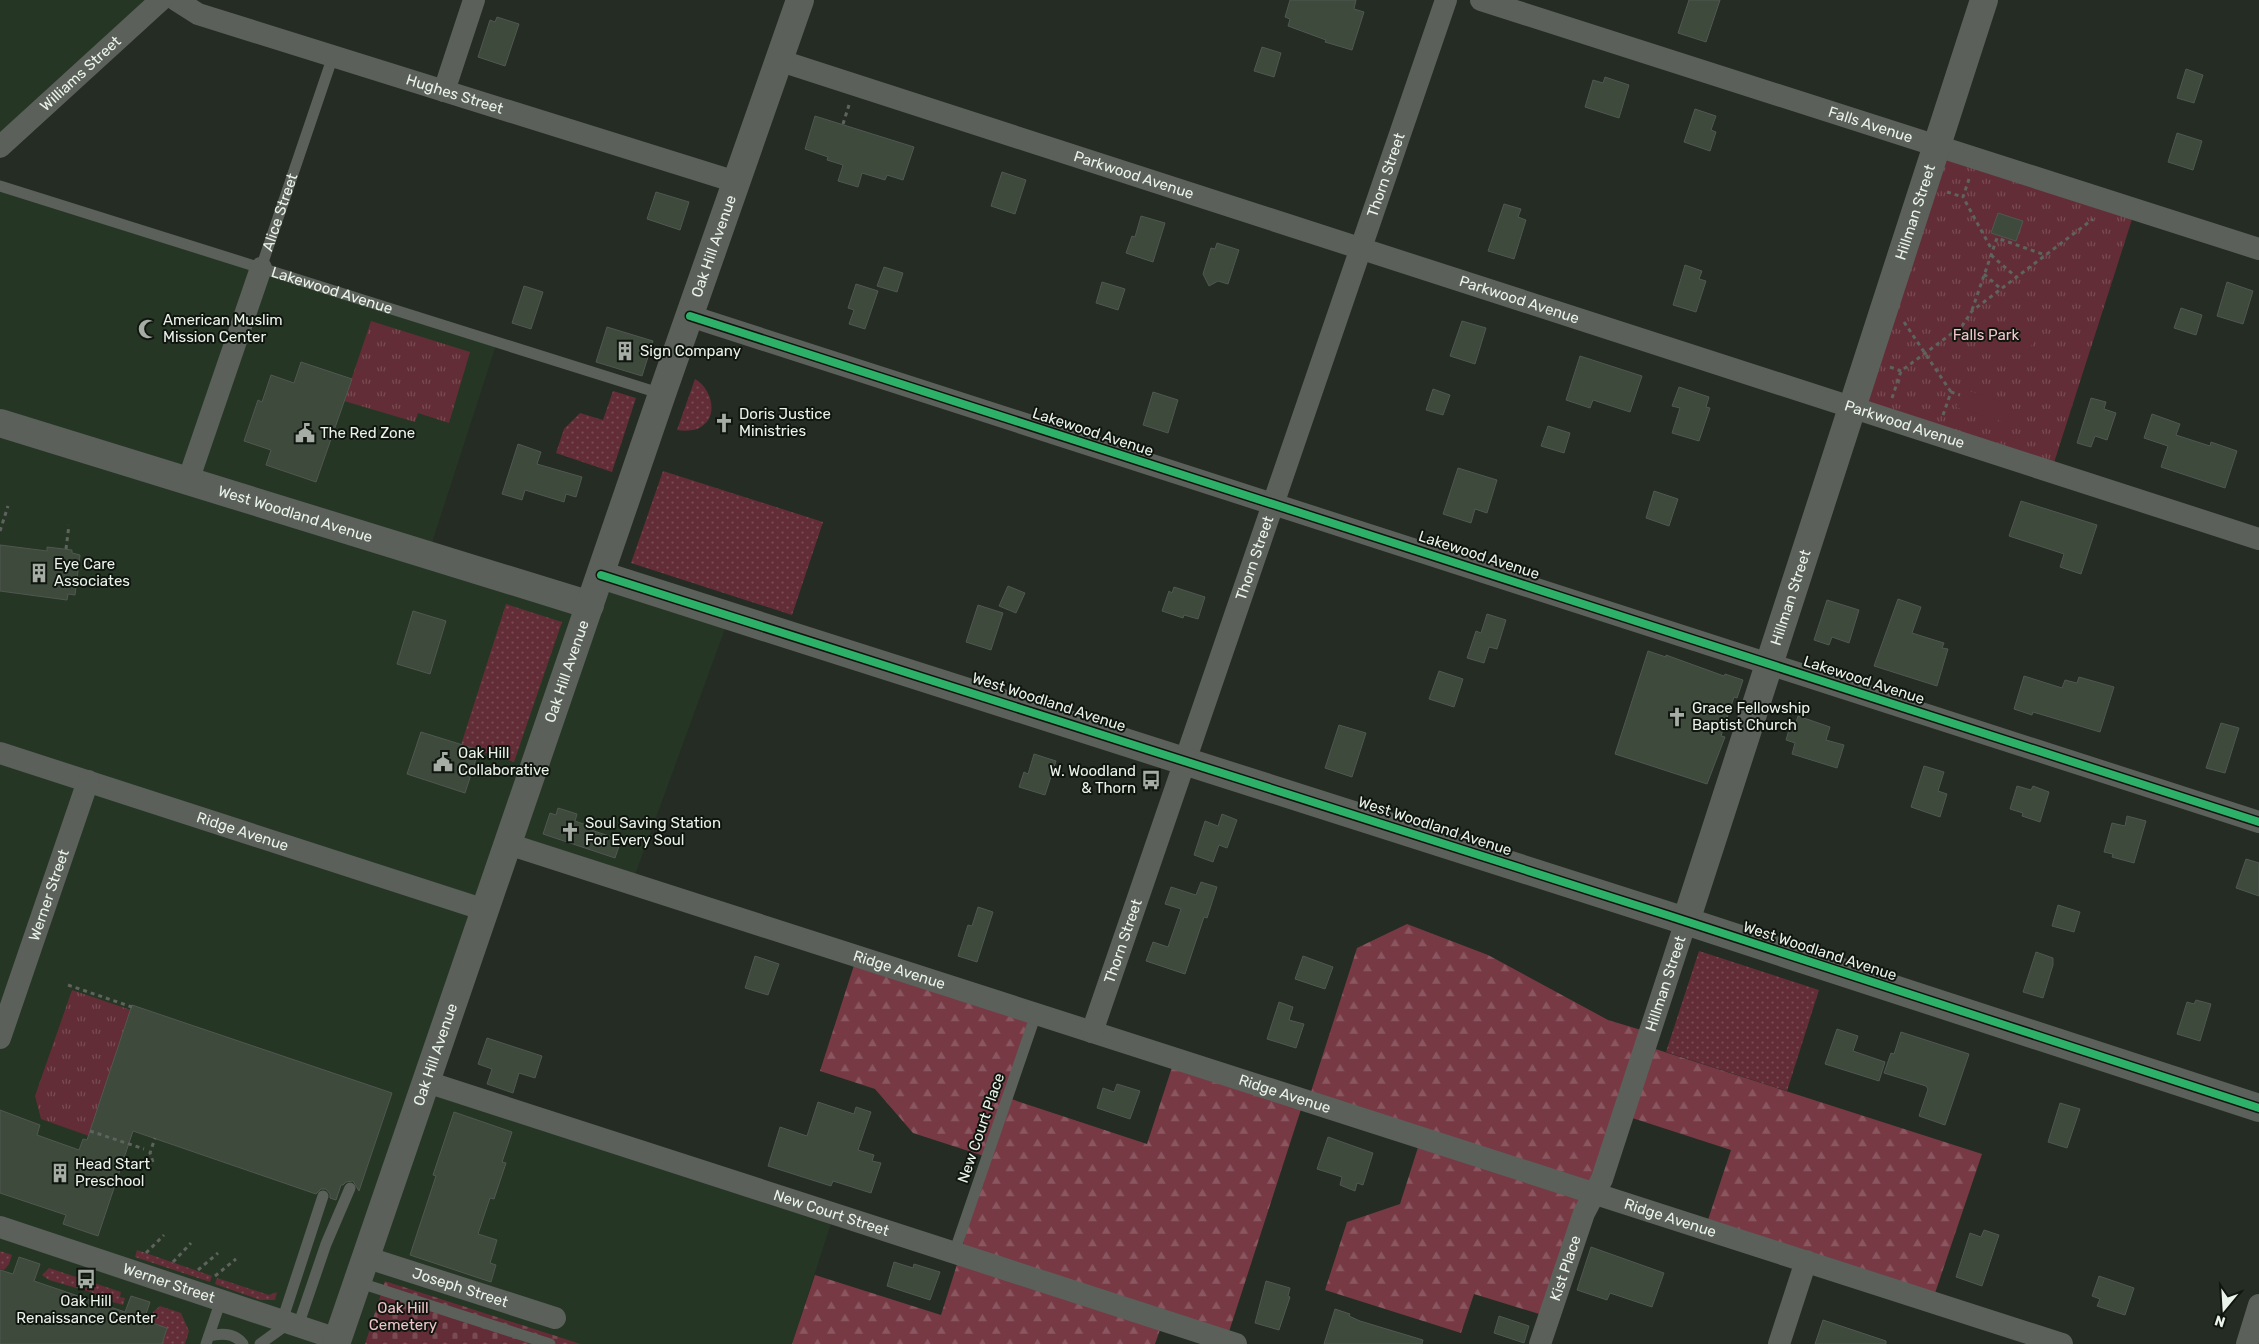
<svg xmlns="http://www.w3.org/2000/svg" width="2259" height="1344" viewBox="0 0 2259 1344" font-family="Rubik,sans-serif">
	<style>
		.built { fill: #263625 }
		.grass { fill: url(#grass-dots) }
		.forest { fill: url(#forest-firs) }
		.cemetery { fill: url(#cemetery-stones) }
		.park { fill: url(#park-tufts) }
		.pitch { fill: #622d36 }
		.building { fill: #3d4a3c; stroke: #515751 }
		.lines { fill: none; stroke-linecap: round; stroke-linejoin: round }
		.path { stroke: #5e635d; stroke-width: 3; stroke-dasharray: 4 4; stroke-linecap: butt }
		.service { stroke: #5b605a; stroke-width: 11 }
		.minor { stroke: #5b605a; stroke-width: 22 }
		.tertiary { stroke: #5b605a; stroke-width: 28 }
		.cycleway-casing { stroke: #10160f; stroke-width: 11 }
		.cycleway { stroke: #2db169; stroke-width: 8 }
		.labels { text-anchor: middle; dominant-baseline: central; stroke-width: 4; stroke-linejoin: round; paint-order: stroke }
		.street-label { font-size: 15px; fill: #eaf3e9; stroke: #10160f }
		.poi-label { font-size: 15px; fill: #eaf3e9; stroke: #10160f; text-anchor: start }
		.park-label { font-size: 15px; fill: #f2c5ca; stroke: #10160f }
	</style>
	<defs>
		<pattern id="grass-dots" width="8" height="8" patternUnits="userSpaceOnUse" patternTransform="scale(1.25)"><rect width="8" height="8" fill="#622d36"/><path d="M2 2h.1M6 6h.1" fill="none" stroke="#794c53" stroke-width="1.8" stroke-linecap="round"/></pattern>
		<pattern id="forest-firs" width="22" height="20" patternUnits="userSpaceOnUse" patternTransform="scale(1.25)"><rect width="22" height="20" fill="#773a45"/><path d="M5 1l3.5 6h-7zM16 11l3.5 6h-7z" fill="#8a5760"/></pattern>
		<pattern id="cemetery-stones" width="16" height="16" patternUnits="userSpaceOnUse" patternTransform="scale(1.25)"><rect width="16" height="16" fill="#622d36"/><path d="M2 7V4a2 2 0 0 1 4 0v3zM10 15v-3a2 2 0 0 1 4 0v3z" fill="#794c53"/></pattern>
		<pattern id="park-tufts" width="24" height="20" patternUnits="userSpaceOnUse" patternTransform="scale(1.25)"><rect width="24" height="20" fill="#622d36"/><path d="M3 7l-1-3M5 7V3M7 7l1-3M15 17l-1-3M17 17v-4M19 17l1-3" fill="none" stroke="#794c53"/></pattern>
	</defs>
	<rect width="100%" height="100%" fill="#252c24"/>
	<path class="built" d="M0,0h161l-161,147z
		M0,186l497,156 -69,213 162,50 11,-30 129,40 -98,268 -124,-39 -81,238 407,132 -42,130h-211l-196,-63 -20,63h-365z"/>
	<path class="grass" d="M695,379c18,10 25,41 2,50 -6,2 -14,2 -20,1z
		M613,391l23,7 -24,74 -56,-19 8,-24 16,-16 23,7z
		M663,471l160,51 -31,93 -161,-52z
		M506,604l56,18 -48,140 -53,-17z
		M1699,951l120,39 -32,101 -121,-39z
		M137,1250l75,26 -2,6 -75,-25z
		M0,1251l12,4 -3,9 -5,6 -4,-1z
		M49,1268l72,24 -1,5 5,1 -2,7 -20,-6 1,-3 -55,-16 -7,-5z
		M217,1278l52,17 8,-3 -2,8h-15l-45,-16z
		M160,1306l21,7 8,18 -4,13h-23l5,-16 -13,-5 -2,-5 1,-6z"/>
	<path class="forest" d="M1407,924l81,31 120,65 43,13 -5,13 336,108 -50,148 -227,-73 26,-79 -108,-35 -74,202 -75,-23 -13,39 -136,-43 22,-68 53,-18 21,-66 -113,-37 49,-153z
		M857,956l179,58 -28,84 139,46 28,-86 129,42 -78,241 -63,-20 -8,23h-363l23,-69 126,40 19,-60 27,-98 -74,-24 -38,-44 -55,-18z"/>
	<path class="cemetery" d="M385,1281l196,63h-216z"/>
	<path class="park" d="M1937,146l198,64 -84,262 -199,-65z
		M371,321l99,31 -21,71 -31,-10 -3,9 -71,-21z
		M72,990l59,20 -42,126 -48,-17 -6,-23z"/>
	<path class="pitch" d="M1983,322l51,16 -6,18 -50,-16z
		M1962,389l50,16 -5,18 -51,-16z"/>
	<path class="building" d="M1290,0h66l-2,9 10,3 -12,38 -27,-8 1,-2 -38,-14 2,-7 -5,-2z
		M1689,0h31l-14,42 -28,-9z
		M497,17l22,7 -14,42 -27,-9 12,-37 5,2z
		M1262,47l19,6 -7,24 -20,-6z
		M2186,69l17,6 -9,28 -17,-5z
		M1605,77l24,8 -10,33 -34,-11 8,-27 10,3z
		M1695,109l21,7 -5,14 5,2 -6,19 -26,-9z
		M815,116l99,31 -11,33 -16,-5 -2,5 -23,-7 -4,14 -20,-6 5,-16 -16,-5 1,-3 -23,-8z
		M2177,133l25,8 -9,29 -25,-8z
		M1002,172l24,8 -11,34 -24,-8z
		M656,192l33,10 -9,28 -33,-11z
		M1504,204l17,5 -3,8 8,3 -12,39 -26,-8z
		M1998,213l25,8 -7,20 -25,-8z
		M1141,216l24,7 -12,39 -27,-9 6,-17 3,1z
		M1217,243l22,7 -11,34 -10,-3 -9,5 -6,-12 8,-26 4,1z
		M1685,265l17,6 -3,8 7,2 -10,31 -23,-7z
		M884,267l19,6 -6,19 -20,-6z
		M1102,282l23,7 -7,21 -22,-7z
		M2227,282l26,9 -10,33 -26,-8z
		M856,284l22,7 -13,38 -16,-5 5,-14 -6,-2z
		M524,286l19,6 -12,37 -19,-6z
		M2181,308l21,7 -6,20 -22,-7z
		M1462,321l24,7 -11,36 -25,-8z
		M607,327l46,14 -11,35 -46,-14z
		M1580,356l62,20 -12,36 -37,-12 -3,8 -24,-8z
		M301,362l51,17 -36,103 -50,-17 5,-15 -27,-9 14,-41 4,2 9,-27 23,8z
		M1679,387l30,10 -3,10 4,1 -11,33 -27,-8 8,-25 -8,-2z
		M1433,389l17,6 -7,20 -17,-5z
		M1153,392l25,8 -10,33 -25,-8z
		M2091,398l15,4 -2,7 12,4 -9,27 -12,-4 -4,11 -14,-4z
		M2152,414l28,10 -4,11 34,11 1,-4 26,9 -12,37 -64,-21 7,-21 -24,-8z
		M1548,426l22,7 -6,20 -23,-7z
		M518,444l23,8 -4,12 45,13 -6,20 -10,-3 -2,8 -39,-12 -3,10 -20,-6z
		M1458,468l39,12 -10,33 -12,-4 -4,14 -28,-9z
		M1654,491l24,8 -9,27 -23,-8z
		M2021,501l76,24 -16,49 -21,-7 4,-13 -55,-18z
		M0,545l47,6v-4l25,3v3l8,2 -5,40 -7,-1 -1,6 -67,-9z
		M1008,586l17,7 -9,20 -17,-7z
		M1174,587l31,10 -7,22 -14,-4 -1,3 -21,-7 7,-20 3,2z
		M1898,599l23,8 -9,26 32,10 -2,5 6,1 -11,37 -63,-20z
		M1827,600l32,10 -10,33 -17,-6 -3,8 -15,-5z
		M978,605l25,8 -12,37 -25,-8z
		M413,611l33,10 -16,53 -33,-10z
		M1487,614l19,6 -9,29 -8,-2 -5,16 -17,-5 9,-27 5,2z
		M1648,651l18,6v-2l58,21 1,-2 18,6 -6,18 -3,-1 -13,39 4,1 -18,47 -92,-30z
		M1439,671l24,8 -9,28 -25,-8z
		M2024,676l38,12 3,-8 12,3 2,-6 35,10 -14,45 -67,-20 -1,3 -18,-6z
		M1798,716l32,11 -4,13 18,5 -7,23 -45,-14 3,-11 -9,-3 5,-17 4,2z
		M2221,723l18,5 -14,45 -19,-5z
		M1339,725l27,8 -14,44 -27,-9z
		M421,732l58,18 -14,43 -58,-19z
		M1034,754l22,7 -11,34 -26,-8 5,-15 4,2z
		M1924,766l20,6 -6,19 9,3 -7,23 -29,-10z
		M2017,786l14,4 2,-4 16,6 -9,30 -18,-6 1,-3 -13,-4z
		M558,808l19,6 -2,7 14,5 -1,3 33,11 -6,18 -72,-24 7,-21 6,2z
		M1222,814l15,6 -10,28 -8,-3 -6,17 -19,-7 11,-34 13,5z
		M2127,816l19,5 -12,42 -22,-6 1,-3 -9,-2 8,-29 13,3z
		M2246,859l13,4v33l-23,-8z
		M1201,882l16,5 -10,31 -3,-1 -19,57 -39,-13 7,-19 15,5 13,-38 -16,-5 6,-17 25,8z
		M2058,905l22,7 -6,20 -22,-6z
		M978,907l15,5 -16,50 -19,-6 10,-31 4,1z
		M2036,952l17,6v7l-10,33 -20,-6z
		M755,956l24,8 -11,31 -23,-7z
		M1303,956l30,11 -8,22 -30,-10z
		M2196,1000l15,4 -11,37 -23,-7 10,-32 7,2z
		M1279,1002l14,5 -4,13 15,4 -8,24 -29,-9z
		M132,1005l260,88 -33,98 -6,-10 -7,1 -3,3h-2l-5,15 -6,-2v-4l-4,-5h-5l-5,5 -183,-63 -35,105 -35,-12 3,-9 -66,-22v-83l40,15 -3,10 42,15 4,-11 4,1z
		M1837,1029l21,7 -5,15 32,11 -6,19 -54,-17z
		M1901,1032l68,22 -24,71 -26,-9 9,-27 -2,-3 -42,-13 7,-20 3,1z
		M487,1038l55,18 -7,22 -16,-5 -6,20 -26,-9 5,-15 -14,-5z
		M1117,1084l23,7 -10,28 -33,-11 6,-20 11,4z
		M818,1102l36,12 2,-7 15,5 -13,38 16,5 -2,6 9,2 -10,30 -38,-12 -2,5 -63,-20 12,-39 27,9z
		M2060,1103l20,6 -13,39 -19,-6z
		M454,1112l58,20 -10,30 4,1 -12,36 -4,-1 -12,36 19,6 -7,23 6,2 -5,17 -81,-27 26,-79 -3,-1z
		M1328,1137l45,16 -10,32 -6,-2 -2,8 -15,-6 2,-8 -25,-8z
		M1984,1230l15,5 -17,51 -26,-9 14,-44 11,4z
		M1591,1247l73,26 -12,34 -42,-14 -3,7 -30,-10z
		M19,1257l21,7 -6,17 91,31 6,-16 19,6 -6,18 23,8 -5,16h-162v-74l13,4z
		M894,1262l19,6 1,-4 26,8 -10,28 -43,-14z
		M2099,1276l35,12 -9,27 -28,-9 3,-7 -8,-3z
		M1266,1281l24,7 -2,8 2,1 -11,33 -24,-7z
		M1335,1309l15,5 -1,2 11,5 63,19 -1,4h-98z
		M1499,1316l30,10 -5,17 -30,-10z
		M1823,1320l63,21v3h-71z"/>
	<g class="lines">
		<path class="path" d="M843,124l6,-19
			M1969,179l-6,18 29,53
			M1947,192l16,5
			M1991,255l25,22
			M1984,274l17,15
			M1972,310l25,-72 48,17
			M1904,322l47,70
			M1890,367l11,4
			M1892,398l9,-27 61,-45 10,-15 121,-92
			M1943,415l8,-23 9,3
			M0,531l8,-25
			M66,549l3,-24
			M68,985l64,22
			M90,1131l54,18
			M153,1162l-3,-9 5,-15
			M146,1253l18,-18
			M173,1262l18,-19
			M198,1270l20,-17
			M215,1276l21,-17"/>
		<g class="service">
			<path id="s1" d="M0,186l662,208"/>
			<path id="s2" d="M261,268l72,-212"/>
			<path d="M954,1253l82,-239"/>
			<path d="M357,1282l193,62"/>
			<path d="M282,1321l41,-125"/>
			<path d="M298,1326l28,-82 24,-56"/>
			<path d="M209,1336c12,-3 26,-3 34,8"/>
			<path d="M206,1344l15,-44"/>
			<path d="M260,1344l29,-21"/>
		</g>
		<g class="minor">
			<path id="s3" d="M176,0l22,14 538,168"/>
			<path id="s4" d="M1481,0l778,249"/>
			<path id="s5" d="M778,60l1481,479"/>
			<path d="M444,91l30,-91"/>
			<path id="s6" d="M0,147l161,-147"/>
			<path d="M690,316l1569,506"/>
			<path d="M188,481l73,-213"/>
			<path id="s7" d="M0,753l485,157"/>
			<path id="s8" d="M508,844l1554,500"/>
			<path id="s9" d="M1092,1032l354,-1032"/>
			<path id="s10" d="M0,1038l88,-257"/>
			<path id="s11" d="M427,1082l809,262"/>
			<path id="s12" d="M0,1227l337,112"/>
			<path id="s13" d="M365,1257l190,61"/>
			<path id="s14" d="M1540,1344l44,-131 18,-34 84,-258"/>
			<path d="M1779,1344l27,-83"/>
			<path d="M2247,1344l12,-39"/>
		</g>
		<g class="tertiary">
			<path id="s15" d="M0,423l590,182"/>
			<path d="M601,575l1069,341 589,192"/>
			<path id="s16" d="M1686,921l298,-921"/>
			<path id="s17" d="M336,1344l326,-950 138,-394"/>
		</g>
		<defs>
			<path id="cycleway" d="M690,316l1569,506
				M601,575l1069,341 589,192"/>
		</defs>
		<use href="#cycleway" class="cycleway-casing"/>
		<use href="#cycleway" class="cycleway"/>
	</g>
	<defs>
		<symbol id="mosque-bare" viewBox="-9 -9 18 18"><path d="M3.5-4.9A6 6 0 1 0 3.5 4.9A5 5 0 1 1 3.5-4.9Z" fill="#a5ada4" stroke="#10160f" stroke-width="2.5" paint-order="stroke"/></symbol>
		<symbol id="building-bare" viewBox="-9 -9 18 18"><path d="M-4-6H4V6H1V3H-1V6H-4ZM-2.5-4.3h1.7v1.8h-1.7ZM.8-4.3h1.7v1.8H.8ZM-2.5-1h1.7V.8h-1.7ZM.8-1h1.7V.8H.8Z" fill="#a5ada4" stroke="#10160f" stroke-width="2.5" paint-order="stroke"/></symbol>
		<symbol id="church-bare" viewBox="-9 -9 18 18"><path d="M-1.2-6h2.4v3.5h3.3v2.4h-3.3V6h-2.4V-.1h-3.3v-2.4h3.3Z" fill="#a5ada4" stroke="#10160f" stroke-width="2.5" paint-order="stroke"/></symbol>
		<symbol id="civic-bare" viewBox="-9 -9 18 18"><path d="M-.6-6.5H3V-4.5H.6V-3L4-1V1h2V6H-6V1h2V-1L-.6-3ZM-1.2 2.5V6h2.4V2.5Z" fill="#a5ada4" stroke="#10160f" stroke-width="2.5" paint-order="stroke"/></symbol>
		<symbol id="bus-bare" viewBox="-9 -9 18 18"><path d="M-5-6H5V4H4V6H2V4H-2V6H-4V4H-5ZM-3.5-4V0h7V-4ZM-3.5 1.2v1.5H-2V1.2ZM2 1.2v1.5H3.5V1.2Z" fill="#a5ada4" stroke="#10160f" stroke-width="2.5" paint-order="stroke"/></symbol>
	</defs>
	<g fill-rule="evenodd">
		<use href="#mosque-bare" x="134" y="315" width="28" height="28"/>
		<use href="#building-bare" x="611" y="337" width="28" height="28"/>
		<use href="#church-bare" x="710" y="409" width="28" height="28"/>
		<use href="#civic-bare" x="291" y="419" width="28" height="28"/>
		<use href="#building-bare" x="25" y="559" width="28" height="28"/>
		<use href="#church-bare" x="1663" y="703" width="28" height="28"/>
		<use href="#civic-bare" x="429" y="748" width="28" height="28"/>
		<use href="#bus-bare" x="1137" y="766" width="28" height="28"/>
		<use href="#church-bare" x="556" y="818" width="28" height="28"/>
		<use href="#building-bare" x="46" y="1159" width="28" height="28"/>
		<use href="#bus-bare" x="72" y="1265" width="28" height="28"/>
	</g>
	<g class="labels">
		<g class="street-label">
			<text stroke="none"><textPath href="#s6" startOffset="109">Williams Street</textPath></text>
			<text stroke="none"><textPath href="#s3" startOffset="295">Hughes Street</textPath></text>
			<text stroke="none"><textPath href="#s4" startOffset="409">Falls Avenue</textPath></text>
			<text stroke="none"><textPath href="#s5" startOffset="374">Parkwood Avenue</textPath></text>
			<text stroke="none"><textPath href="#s9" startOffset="906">Thorn Street</textPath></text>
			<text stroke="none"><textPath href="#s2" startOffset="59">Alice Street</textPath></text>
			<text stroke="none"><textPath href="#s16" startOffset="745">Hillman Street</textPath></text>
			<text stroke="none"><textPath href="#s17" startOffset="1161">Oak Hill Avenue</textPath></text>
			<text stroke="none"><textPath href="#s1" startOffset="348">Lakewood Avenue</textPath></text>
			<text stroke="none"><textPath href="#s5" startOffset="779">Parkwood Avenue</textPath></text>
			<text stroke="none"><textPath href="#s5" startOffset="1184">Parkwood Avenue</textPath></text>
			<text transform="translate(1093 432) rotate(18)">Lakewood Avenue</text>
			<text stroke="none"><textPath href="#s15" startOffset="309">West Woodland Avenue</textPath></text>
			<text transform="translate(1479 555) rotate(18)">Lakewood Avenue</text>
			<text stroke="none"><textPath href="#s9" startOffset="501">Thorn Street</textPath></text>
			<text stroke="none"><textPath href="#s16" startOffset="340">Hillman Street</textPath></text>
			<text stroke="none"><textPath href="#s17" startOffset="711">Oak Hill Avenue</textPath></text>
			<text transform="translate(1864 680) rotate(18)">Lakewood Avenue</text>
			<text transform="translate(1049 702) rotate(18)">West Woodland Avenue</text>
			<text transform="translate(1435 826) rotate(18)">West Woodland Avenue</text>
			<text stroke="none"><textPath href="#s7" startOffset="255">Ridge Avenue</textPath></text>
			<text stroke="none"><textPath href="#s10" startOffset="151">Werner Street</textPath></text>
			<text stroke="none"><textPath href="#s9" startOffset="96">Thorn Street</textPath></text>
			<text transform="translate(1820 951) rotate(18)">West Woodland Avenue</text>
			<text stroke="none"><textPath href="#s8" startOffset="411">Ridge Avenue</textPath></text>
			<text stroke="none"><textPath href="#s14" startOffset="382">Hillman Street</textPath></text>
			<text stroke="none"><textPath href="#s17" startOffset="306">Oak Hill Avenue</textPath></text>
			<text stroke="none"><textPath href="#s8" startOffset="816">Ridge Avenue</textPath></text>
			<text transform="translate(981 1128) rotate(-71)">New Court Place</text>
			<text stroke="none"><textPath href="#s11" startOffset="425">New Court Street</textPath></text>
			<text stroke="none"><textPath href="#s8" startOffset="1221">Ridge Avenue</textPath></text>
			<text stroke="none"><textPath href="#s14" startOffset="80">Kist Place</textPath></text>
			<text stroke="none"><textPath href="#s12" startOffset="178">Werner Street</textPath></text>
			<text stroke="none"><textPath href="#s13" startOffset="100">Joseph Street</textPath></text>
		</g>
		<g class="poi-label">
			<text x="163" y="320">American Muslim<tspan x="163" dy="17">Mission Center</tspan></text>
			<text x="640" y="351">Sign Company</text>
			<text x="739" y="414">Doris Justice<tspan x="739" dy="17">Ministries</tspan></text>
			<text x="320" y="433">The Red Zone</text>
			<text x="54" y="564">Eye Care<tspan x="54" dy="17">Associates</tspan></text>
			<text x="1692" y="708">Grace Fellowship<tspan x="1692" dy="17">Baptist Church</tspan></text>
			<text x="458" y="753">Oak Hill<tspan x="458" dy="17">Collaborative</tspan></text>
			<text x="1136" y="771" text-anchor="end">W. Woodland<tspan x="1136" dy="17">&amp; Thorn</tspan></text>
			<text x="585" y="823">Soul Saving Station<tspan x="585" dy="17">For Every Soul</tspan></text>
			<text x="75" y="1164">Head Start<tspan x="75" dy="17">Preschool</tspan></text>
			<text x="86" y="1301" text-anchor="middle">Oak Hill<tspan x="86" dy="17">Renaissance Center</tspan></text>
		</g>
		<g class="park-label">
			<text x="1986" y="335">Falls Park</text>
			<text x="403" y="1308">Oak Hill<tspan x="403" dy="17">Cemetery</tspan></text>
		</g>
	</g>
	<g transform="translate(2224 1309) rotate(198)" stroke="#10160f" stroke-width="4" paint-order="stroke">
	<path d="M0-4L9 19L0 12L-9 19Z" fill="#eaf3e9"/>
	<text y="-8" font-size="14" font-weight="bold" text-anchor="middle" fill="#eaf3e9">N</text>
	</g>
</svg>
